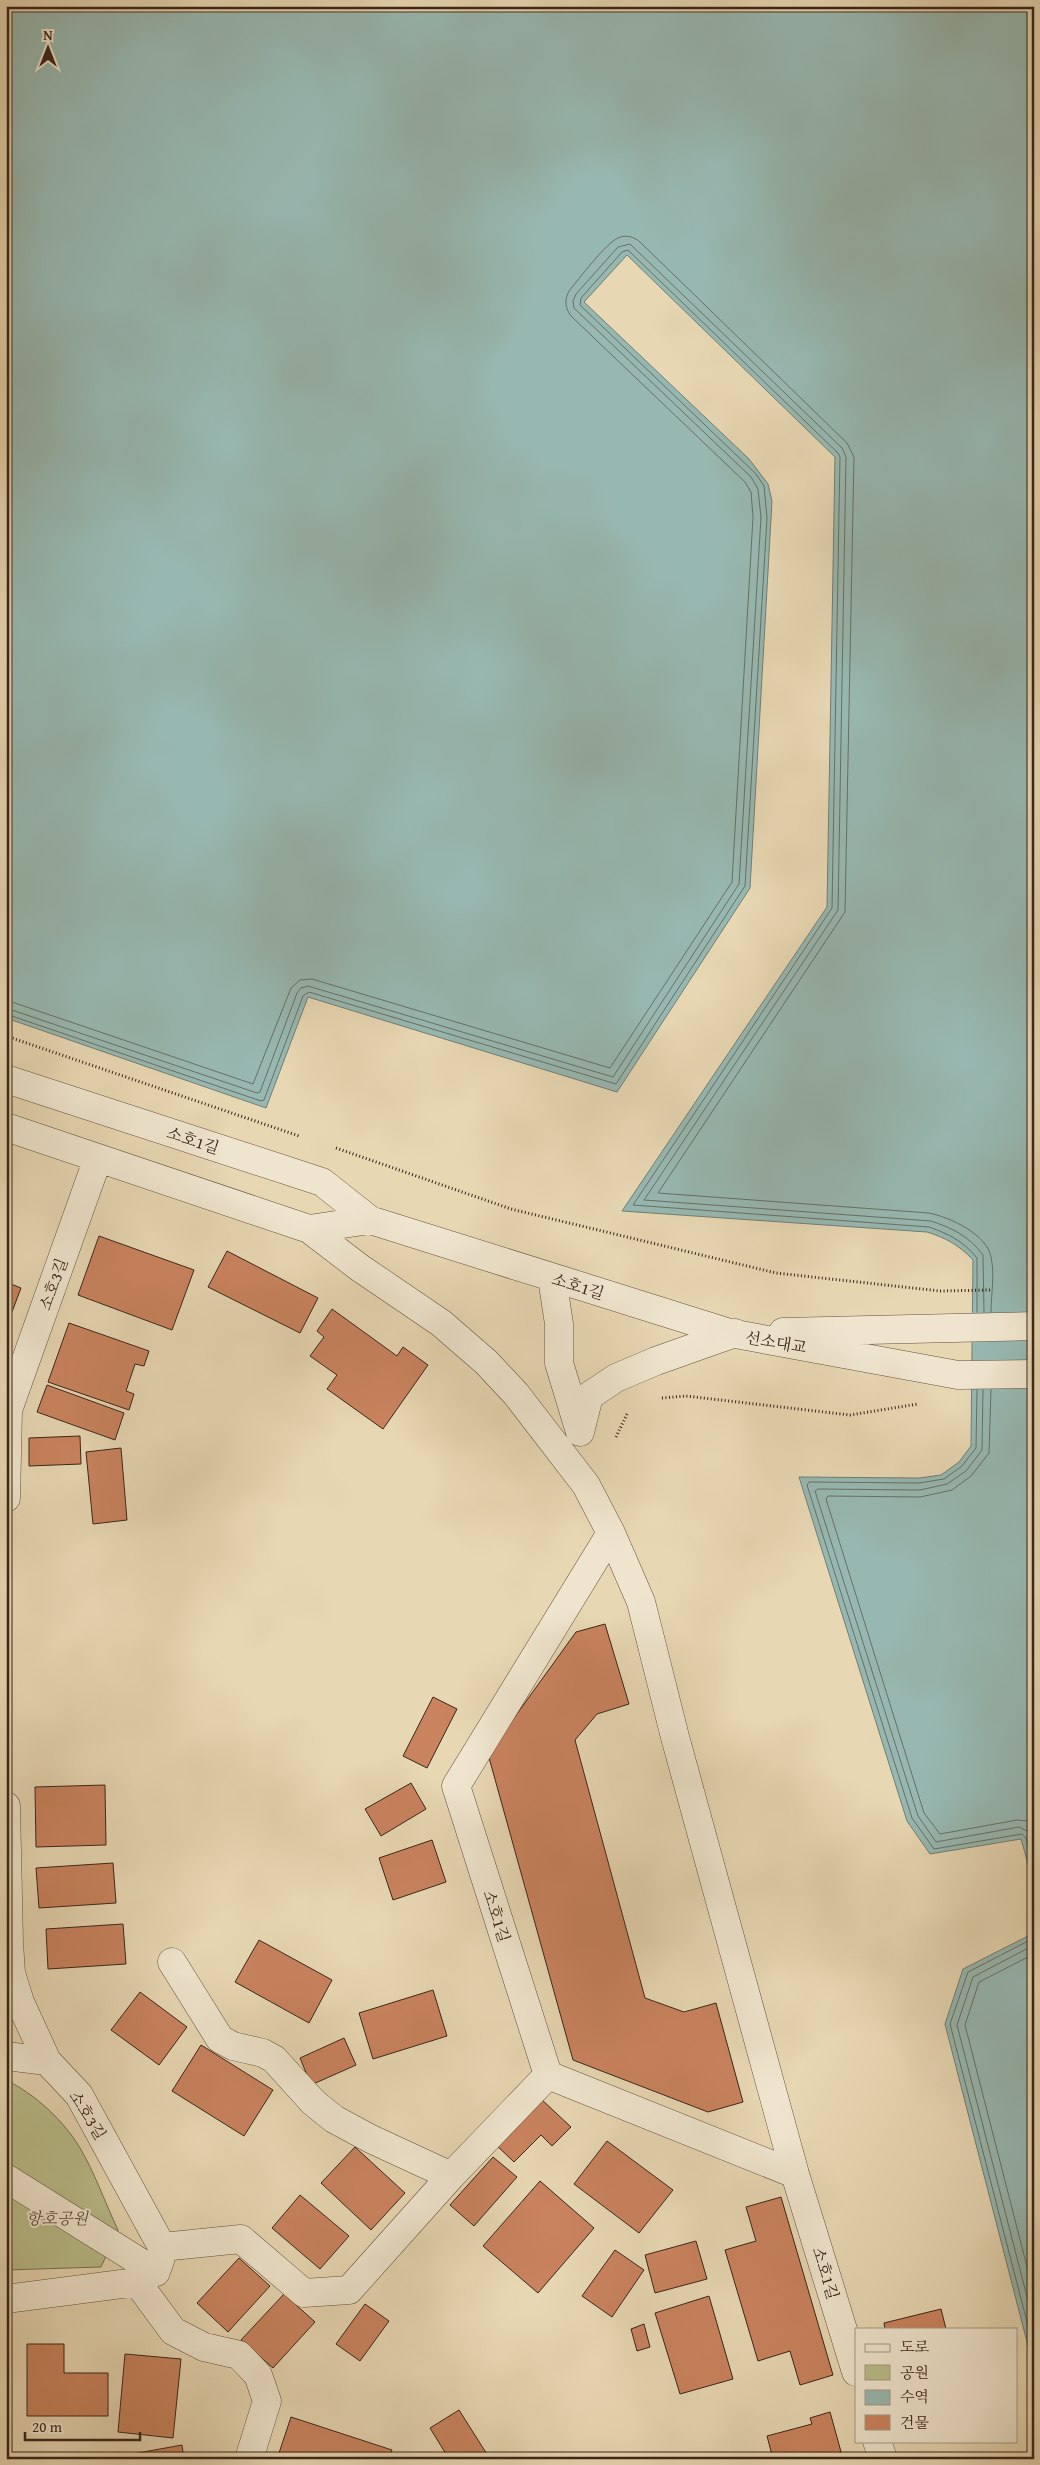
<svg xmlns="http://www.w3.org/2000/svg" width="1040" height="2465" viewBox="0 0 1040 2465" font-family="'Gentium Book Plus','Noto Serif KR',serif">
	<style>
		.green { fill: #b9bd8a; stroke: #797252 }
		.water { fill: #97b8b1; stroke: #717e75 }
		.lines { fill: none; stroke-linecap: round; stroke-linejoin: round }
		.shore { stroke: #686f66; stroke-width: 1 }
		.building { fill: #c9835e; stroke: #39261a }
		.minor-casing { stroke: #645240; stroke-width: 29 }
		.path { stroke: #39261a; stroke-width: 3; stroke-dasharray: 1 2.5; stroke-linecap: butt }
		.minor { stroke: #efe5ce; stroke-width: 28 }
		.labels { text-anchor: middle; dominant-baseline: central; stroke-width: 4; stroke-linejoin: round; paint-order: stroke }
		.street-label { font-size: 16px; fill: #39261a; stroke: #efe5ce }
		.park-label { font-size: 16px; font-style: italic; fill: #594c36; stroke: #efe5ce }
	</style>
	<rect width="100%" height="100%" fill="#e7d7b3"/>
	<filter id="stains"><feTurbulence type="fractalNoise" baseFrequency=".004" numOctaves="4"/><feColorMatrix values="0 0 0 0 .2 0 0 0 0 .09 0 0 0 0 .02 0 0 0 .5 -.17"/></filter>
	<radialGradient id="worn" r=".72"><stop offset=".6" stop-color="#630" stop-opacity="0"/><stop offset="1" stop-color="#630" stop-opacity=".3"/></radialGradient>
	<path class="green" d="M6,2080c29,14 58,41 74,68 15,25 25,55 38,82l-17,37 -95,3z"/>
	<path class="water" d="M6,6h1028v1879l-13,-46 -91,15 -23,-33 -108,-344 120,1 22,-3 18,-13 12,-16 2,-186c-14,-15 -27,-22 -46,-28l-305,-21 205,-304 8,-450 -208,-202 -43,47 165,157 19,25 4,17 -22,387 -133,204 -309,-95 -42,111 -260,-90z
		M1034,1933v436l-89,-345 18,-55z"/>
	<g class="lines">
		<path class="shore" d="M6,1000l247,84 38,-96 9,-8 12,-1 298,89 122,-186 21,-365 -2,-25 -6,-10 -173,-165c-7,-8 -8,-17 -3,-26 9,-11 37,-48 49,-53 8,-4 16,-1 22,4l207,201 7,14 -9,455 -187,281 271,20c20,4 58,21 62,44 4,17 0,38 0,55
			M6,1008l251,85 3,-1 37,-99 4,-5 7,-2 305,91 126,-193 22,-367 -3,-28 -7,-12 -177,-169 -1,-7 3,-7 42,-47 12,-3 212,204 4,9 -8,453 -194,290 287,21c21,7 38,15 52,34l1,57
			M6,1014l255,87 3,-1 39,-104 6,-4 307,92 129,-198 22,-368 -3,-32 -8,-12 -176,-169 1,-7 41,-46 6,-2 210,203 2,4 -8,451 -199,297 296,22c20,7 34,14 48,31v54
			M977,1390l-1,58 -14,18 -18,13 -25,4 -110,-1 -2,3 105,333 22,31 88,-15 4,4 8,29
			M983,1390l-1,60 -16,21 -19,13 -27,6 -102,-1 -3,2 103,325 18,26 83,-15 10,5 5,11
			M991,1390l-2,63 -18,23 -19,14 -32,7 -92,-1 -2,3 98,314 16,21 77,-14 10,1 7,5
			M1034,1938l-66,34 -18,52 84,325
			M1034,1945l-61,32 -16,48 77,299
			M1034,1954l-55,28 -14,43 69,269"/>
	</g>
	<path class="building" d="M99,1236l95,34 -22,60 -94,-35z
		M227,1251l91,47 -18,35 -92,-46z
		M6,1282l15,6 -15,40z
		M332,1309l65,47 6,-9 25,18 -45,64 -56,-40 10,-14 -27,-19 14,-19 -7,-6z
		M69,1323l80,28 -5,15 -9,-2 -9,27 8,3 -5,16 -81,-28z
		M47,1385l77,28 -9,27 -78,-28z
		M80,1436l1,28 -52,2v-28z
		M121,1448l6,72 -34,4 -7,-72z
		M605,1624l24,80 -32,10 -22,26 70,258 39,14 32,-9 27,99 -35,10 -135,-52 -85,-306 88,-122z
		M433,1697l24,12 -30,59 -24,-12z
		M411,1783l15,26 -45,27 -16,-27z
		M105,1785l1,60 -70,2 -1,-60z
		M432,1840l14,42 -53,18 -14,-42z
		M113,1863l3,40 -77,5 -3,-40z
		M123,1924l3,40 -78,5 -2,-40z
		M259,1940l73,40 -23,43 -74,-41z
		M433,1990l14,46 -74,23 -14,-46z
		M140,1992l47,35 -28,38 -48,-35z
		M344,2038l12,27 -45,20 -11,-27z
		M201,2045l72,45 -29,46 -72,-45z
		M540,2098l31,29 -19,19 -11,-11 -27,27 -19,-18z
		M607,2141l66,49 -34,43 -65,-49z
		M355,2147l50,46 -34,37 -50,-47z
		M493,2157l24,20 -43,49 -24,-21z
		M540,2181l54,47 -56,65 -55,-47z
		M300,2195l49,41 -29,33 -48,-41z
		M781,2197l52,178 -33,10 -10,-34 -32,10 -33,-111 31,-9 -10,-34z
		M696,2241l11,38 -52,14 -10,-38z
		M615,2250l29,20 -32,47 -30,-21z
		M239,2258l31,28 -42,46 -31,-29z
		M284,2294l31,28 -42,46 -32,-28z
		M709,2296l24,83 -53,15 -25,-81z
		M365,2304l24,17 -29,40 -24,-17z
		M941,2309l5,20h-61l-1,-6z
		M644,2324l6,23 -13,4 -6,-22z
		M27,2344h37v29h44v43h-81z
		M125,2354l56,5 -8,79 -55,-6z
		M459,2410l31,49h-41l-19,-31z
		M830,2412l13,47h-70l-6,-23 45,-12 -2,-6z
		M291,2417l101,33 -3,9h-112z
		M182,2445l2,14h-62l-1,-3z"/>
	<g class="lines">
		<defs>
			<path id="minor" d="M6,1079l316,103 48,38 360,113 228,42 76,-1
				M6,1127l303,102 61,-9
				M309,1229l51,39 81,55 45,39 30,32 70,91 25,48 30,69 34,135 120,437 61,198
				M552,1278l7,46v39l21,69
				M783,1332l251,-6
				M580,1432l9,-36 27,-18 40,-17 79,-28
				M6,1498l2,-88 90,-252
				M611,1533l-155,253 92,289 247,99
				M6,1806l3,137 2,30 9,29 27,59 32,34 83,152c-1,22 -6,25 -25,35l-131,17
				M172,1962l48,77 13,7 30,7 11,6 39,43 21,17 37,20 80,37
				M6,2056l41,5
				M6,2178l150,94
				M162,2247l79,-8 63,54 45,-3 102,-114 97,-101
				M137,2282l36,49 31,16 35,8 19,20 9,26 -18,58
				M877,2441l6,18"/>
		</defs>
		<use href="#minor" class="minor-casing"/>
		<path class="path" d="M6,1036l293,100
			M336,1148l175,61 265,64 164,18 51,-1
			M662,1398l24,-2 164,19 68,-11
			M616,1437l12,-25"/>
		<use href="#minor" class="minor"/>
	</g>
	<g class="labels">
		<g class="street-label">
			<text transform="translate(193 1140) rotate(18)">소호1길</text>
			<text transform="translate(53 1284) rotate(-70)">소호3길</text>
			<text transform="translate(578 1286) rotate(17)">소호1길</text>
			<text transform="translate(776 1342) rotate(10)">선소대교</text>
			<text transform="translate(497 1916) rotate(72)">소호1길</text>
			<text transform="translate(88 2115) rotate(58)">소호3길</text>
			<text transform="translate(826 2273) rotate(73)">소호1길</text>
		</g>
		<g class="park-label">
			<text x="57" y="2218">항호공원</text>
		</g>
	</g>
	<rect width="1040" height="2465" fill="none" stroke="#e7d7b3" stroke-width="25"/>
	<rect x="8" y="8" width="1025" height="2450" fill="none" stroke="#39261a" stroke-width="2.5"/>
	<rect x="12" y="12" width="1015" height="2440" fill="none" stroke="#39261a"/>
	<rect x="855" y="2328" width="162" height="115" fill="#efe5ce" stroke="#a69986"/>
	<rect x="865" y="2344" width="25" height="8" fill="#efe5ce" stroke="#a69986"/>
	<text x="900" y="2352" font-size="15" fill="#39261a">도로</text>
	<rect x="865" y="2365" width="25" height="15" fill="#b9bd8a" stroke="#a69986"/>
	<text x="900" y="2378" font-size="15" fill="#39261a">공원</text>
	<rect x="865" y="2390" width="25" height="15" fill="#97b8b1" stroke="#a69986"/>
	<text x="900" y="2402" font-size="15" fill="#39261a">수역</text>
	<rect x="865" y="2415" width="25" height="15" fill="#c9835e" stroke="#a69986"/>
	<text x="900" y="2428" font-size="15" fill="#39261a">건물</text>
	<g transform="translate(48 48)" stroke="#efe5ce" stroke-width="4" paint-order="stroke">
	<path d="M0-4L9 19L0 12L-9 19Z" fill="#39261a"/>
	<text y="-8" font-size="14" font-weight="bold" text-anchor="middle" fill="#39261a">N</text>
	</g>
	<path d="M25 2432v8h115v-8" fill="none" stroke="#39261a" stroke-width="2.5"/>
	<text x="32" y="2432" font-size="15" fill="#39261a" stroke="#efe5ce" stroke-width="4" paint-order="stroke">20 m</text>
	<rect width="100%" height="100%" filter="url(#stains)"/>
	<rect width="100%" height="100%" fill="url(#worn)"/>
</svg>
